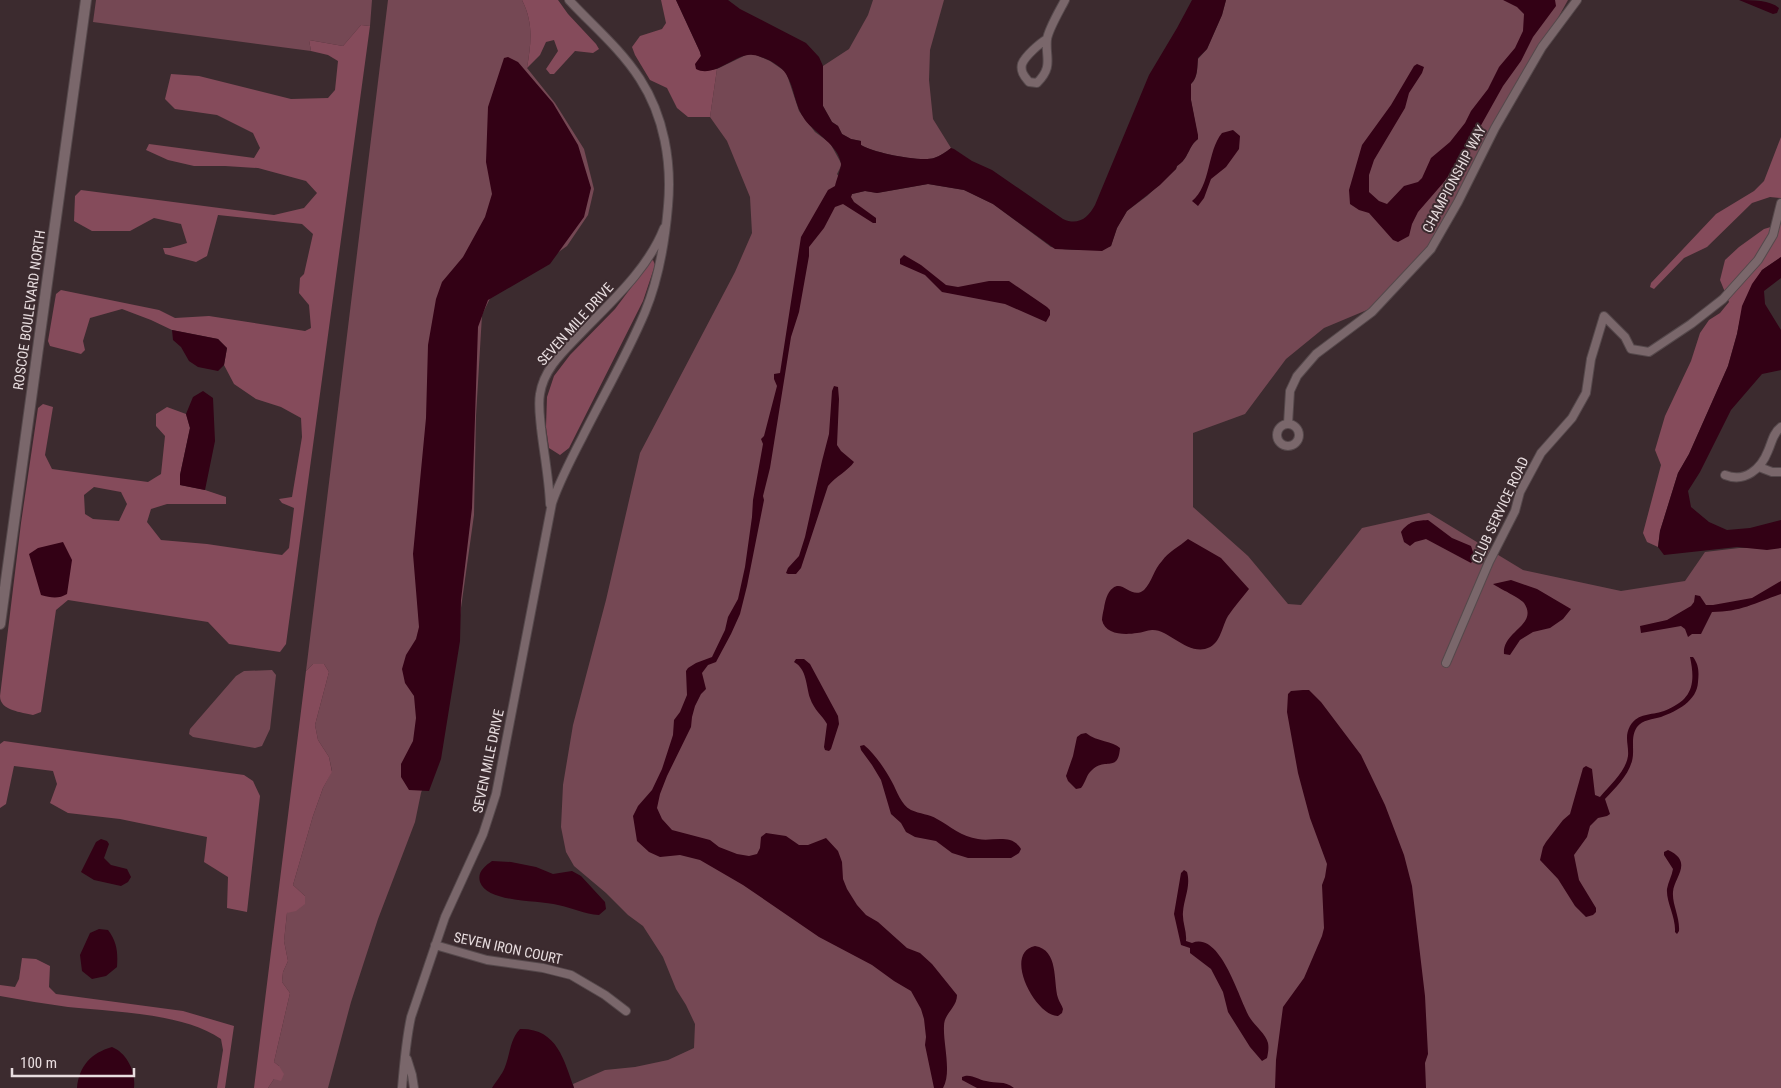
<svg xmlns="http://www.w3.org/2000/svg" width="1781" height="1088" viewBox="0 0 1781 1088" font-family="'Roboto Condensed',sans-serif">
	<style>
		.green { fill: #754854 }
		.forest { fill: #854b5b; fill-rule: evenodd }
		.water { fill: #330115 }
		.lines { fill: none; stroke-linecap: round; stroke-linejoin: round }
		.street-casing { stroke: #55484b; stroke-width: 10 }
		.secondary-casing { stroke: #55484b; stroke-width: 12 }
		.street { stroke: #7a676b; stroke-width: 8 }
		.secondary { stroke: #7a676b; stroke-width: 10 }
		.labels { text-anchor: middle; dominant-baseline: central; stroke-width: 4; stroke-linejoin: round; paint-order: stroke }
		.street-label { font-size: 14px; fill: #e8dddf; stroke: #3c2b2f }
	</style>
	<rect width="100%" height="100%" fill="#3c2b2f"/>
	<path class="green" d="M96,0h276l-2,26 -9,-1 -18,21 -34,-6 2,11 -218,-29z
		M388,0h134c12,24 9,43 5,68l28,35 29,46 10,40 -6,26 -21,31 -31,22 -43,24 -11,23 -6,101 -2,99 -20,143 -19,95 -14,40 -6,29 -37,97 -27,83 -23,86h-60l6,-9 5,-13 -5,-4 16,-69 -8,-11 1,-10 5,-11 -4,-20 3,-28 18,-17 -12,-11 20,-69 10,-28 9,-17 -3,-14 -11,-17 -3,-15 14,-53 -5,-8h-11l-7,7z
		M873,0h71l-14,50 -1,30 4,39 18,29c-5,4 -11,8 -17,10 -14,4 -60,-5 -73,-13v-4l-10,-2 -9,-5 -4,-8 -6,-4 -9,-16v-40l26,-17 19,-34z
		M1226,0h342l-131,233 -24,37 -27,32 -62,26 -38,31 -41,55 -52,19v74l55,49 40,48 13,1 61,-77 67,-15 94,57 98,21 64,-10 20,-29 34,-4h19l23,-7v547h-1207l-1,-4 32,-14 30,-3 33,-7 26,-12 1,-24 -9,-19 -10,-16 -13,-32 -20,-31 -15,-11 -22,-22 -32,-27 -8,-14 -5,-25 2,-42 10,-60 33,-125 34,-147 95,-181 17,-39 -2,-36 -23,-56 -17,-24 7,-48 31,-15 8,1 14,6 16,11 13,39 16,21 15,11 11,20v3l-4,8 14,22 1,-2 13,-3 12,2 51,-9 36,6 29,14 58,43c17,4 44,4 60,-1l6,-18 10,-17 20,-15 29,-27 1,-3c12,-7 11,-20 21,-27l-7,-39v-16c7,-6 6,-16 7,-25l9,-10 15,-34z
		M272,670l4,5 -6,54 -8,17 -7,2 -62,-11 -4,-3 1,-5 46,-53 8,-5z"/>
	<path class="forest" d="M522,0h36l10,14 28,30 3,5 -6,4 -18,-2 -21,23h-4l-4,-5 12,-18 -4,-11 -8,2 -6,13 -13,13c4,-25 7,-44 -5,-68z
		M661,0h15l24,52 1,4 -5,8 7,7 14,-2 -7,48h-22l-11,-9 -10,-20 -17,-8 -15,-25 -3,-8 8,-11 22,-7 4,-6z
		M361,25l9,1 -84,618 -6,8 -51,-8 -21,-22 -140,-22 -12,10 -15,102 -8,3c-11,-3 -33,-4 -33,-19l21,-173 17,-115 5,-4 10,3 -8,48 7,14 96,13 13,-8 4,-38 -9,-10v-12l11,-7 19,7 4,14 -10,47v10l25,5 21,7v7h-59l-16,5 -4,13 14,18 46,4 75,11 7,-7 5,-40 -12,-5 -3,-4 13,-2 10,-60 -1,-19 -20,-11 -25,-8 -22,-15 -10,-19 3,-17 -9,-9 -46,-9 -21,-10 -29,-11 -32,9 -7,23 2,9 -4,4 -31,-8 -2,-5 8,-47 5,-4 98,20 16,8 34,-2 96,15 6,-3 -2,-23 -10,-12 1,-15 4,-4 9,-40 -11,-10 -84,-9 -11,41 -11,6 -31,-8 -2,-6h7l17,-5 -6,-19 -27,-6 -24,13h-38l-18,-10 1,-25 6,-6 193,25 30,-7 13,-15 -11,-12 -48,-13 -33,-2h-31l-26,-6 -22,-10 3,-6 105,14 6,-10 -7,-15 -36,-18 -42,-6 -10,-10 6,-25 28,2 92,23 37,-1 7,-8 3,-29 -10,-6 -17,-4 -2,-11 34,6zM94,487l27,5 6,12 -8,17 -26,-2 -8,-5 -1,-19z
		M1781,137v61l-11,-1 -18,6 -45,44 -23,11 -30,31 -4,-2 1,-4 65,-69 38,-23 10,-10z
		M1781,224v33l-19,13 -19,36 -6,28 -9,32 -39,88 -11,19 -18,58 -2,16 -11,-5 -4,-9 18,-68 -6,-15 10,-34 26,-55 9,-28 9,-13 11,-7 9,-11 -9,-22 5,-20 14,-13 25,-18z
		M653,260l2,5 -12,36 -74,147 -9,7 -11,-7 -3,-21 1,-30 7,-21 16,-21 45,-46 36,-48z
		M313,664h11l5,8 -14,53 3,15 11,17 3,15 -9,16 -10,28 -20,69 12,11v8l-9,7 -9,2 -3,28 4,20 -5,11 -1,10 8,11 -16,69 5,4 5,8 -3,7 -7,-2 -6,9h-14l52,-417z
		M4,741l240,34 9,6 7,15 -13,116 -20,-4 1,-31 -24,-15 3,-25 -87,-18 -52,-6 -18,-10 7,-19 -4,-13 -39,-5 -8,38 -6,4v-64z
		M22,958l14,1 14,7 -1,21 7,7 127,17 51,15 -9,62h-8l6,-38 -2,-11c-37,-26 -107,-27 -153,-32 -22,-3 -45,-7 -68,-11v-11l15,2 4,-8z"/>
	<path class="water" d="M676,0h52l12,9 66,34 13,14 4,9v40l9,16 6,4 4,8 9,5 10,2v4c13,8 59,17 73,13 6,-2 12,-6 17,-10l3,1 18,12 20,9 71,49c15,7 25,-1 32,-14l54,-130 28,-47 15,-28h34l-4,15 -15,34 -9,9c-1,10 0,19 -7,26v16l7,35v4c-10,7 -9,20 -21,27l-1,3 -16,16 -33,26 -10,17 -6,18 -9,5 -47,-2 -62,-45 -29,-14 -36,-6 -51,9 -12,-2 -13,3 -1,3 3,5 22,16v5h-3l-30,-19 -8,3 -11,21 -15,19v9l-10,56 -8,25 -21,131 -7,28 1,4 -17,86 -7,28 -9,20 -15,28 -8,3 -6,8 4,16 -5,5 -6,12 -3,11 -1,10 -24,49 -7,18 -3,14 5,11 10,11 38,10 9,7 18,7 12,2 8,-2 3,-6 1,-11 5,-4 20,3 13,9h9l18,-7 12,13 4,11 1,17 4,10 10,16 9,10 12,7 29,26 13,5 12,11 25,31c0,13 -13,18 -13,31 -1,18 8,46 -1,62h-9l-9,-43 1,-8 -2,-18 -3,-10 -10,-18 -17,-10 -22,-16 -53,-28 -76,-52 -43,-25 -20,-5 -20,2 -11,-5 -12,-11 -4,-25 5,-10 14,-16 10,-21 11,-34 1,-15 6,-8 7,-17 -1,-24 2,-3 8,-5 16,-6 13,-27 3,-13 10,-18 7,-32 7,-50 1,-17 10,-56 -2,-5 3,-3 13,-50 -3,-7v-5l6,-1 21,-136 27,-47 7,-4c1,-5 6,-18 6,-22 -2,-18 -26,-31 -36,-44 -11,-15 -10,-32 -19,-46 -5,-9 -23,-18 -33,-19 -16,-3 -39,24 -57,14l-1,-5 6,-8 -1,-4z
		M1503,0h52l1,6 -23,31 -12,24 -18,25 -33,59 -26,37 -26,30 -6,12 -3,12 -11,6 -5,-2 -24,-27 -10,-3 -9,-6 -1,-14 13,-45 29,-40 23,-39 3,-2 7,3 -2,6 -13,20 -4,15 -31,52 -5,15v17l10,9 8,3 17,-18 14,-4 4,-4 9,-20 19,-16 15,-19 6,-12 17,-22 11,-22 16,-19 8,-17 1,-17 -7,-7z
		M1739,0c14,0 31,0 40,8l-2,5 -4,1z
		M508,57l10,5 35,41 25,42 13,43 -7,29 -34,47 -62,36 -10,27 -6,181 -11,92 -1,41 -19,118 -12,32 -20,-1 -8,-13v-13l12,-23 3,-23 -2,-22 -9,-13 -3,-14 4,-14 10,-16 3,-12 -6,-73 13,-136 2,-73 8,-46 6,-17 21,-25 22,-40 7,-23 -6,-32 2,-55 16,-49z
		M1233,130l7,6 -1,13 -13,18 -15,12 -7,19 -6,8 -6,-5c19,-15 15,-50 30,-68z
		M904,255l17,10 25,20 12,2 31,-6h20l38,26 3,3v5l-4,7 -41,-18 -63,-12 -17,-17 -25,-11v-5z
		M1781,257v21l-17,13 1,13 16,26v40l-19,4 -31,36 -31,62 -12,19 3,16 18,15 18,8 23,-2 31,-8v28l-14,2 -30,-3 -73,8 -6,-8 2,-16 18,-58 11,-19 39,-88 9,-32 5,-28 10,-22 10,-14z
		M172,330l46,9 9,9 -3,17 -6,6 -20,-4 -9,-6 -8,-14 -8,-7z
		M834,386l4,1 1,12 -2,46 4,6 13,11c-5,8 -19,15 -26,24l-27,82 -5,6h-8l-2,-1 2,-5 11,-12 6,-19 17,-76 7,-27 3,-43z
		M203,391l10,7 2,43 -10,49 -25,-5v-10l10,-47 -4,-14 7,-17z
		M1428,520l24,18 19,8 4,12 -4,5 -45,-24 -11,3 -5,4 -6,-4 -3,-10c8,-11 14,-11 27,-12z
		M1188,539l33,19 28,31c-7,9 -15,18 -21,27 -7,12 -7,29 -23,33 -20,4 -37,-20 -53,-19 -5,0 -10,3 -15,3 -12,2 -32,2 -35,-13 0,-3 1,-8 2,-12 1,-6 3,-16 9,-20 10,-8 19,12 31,2 8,-8 10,-21 18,-29 6,-9 18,-15 26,-22z
		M63,542l9,18 -5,34c-8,5 -16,4 -26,1l-12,-41 9,-6z
		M1511,580l26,9 34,20 -8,10 -13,9 -17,4 -13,8 -10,15 -6,-1c-2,-23 35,-29 20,-51 -5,-6 -24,-14 -31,-19z
		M1781,581v13c-26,9 -40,18 -69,18l-11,22h-9l-4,3 -3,-8 -4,-3 -40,7 -1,-7 27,-6 24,-14 3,-4 1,-7 5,1 6,9h7l39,-7z
		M1690,657h3c6,8 6,15 5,25 -1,19 -21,29 -37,35 -8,2 -19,3 -24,10 -7,10 -2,23 -5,34 -4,15 -17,27 -27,38l5,15 -3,2 -9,2 -8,8 -3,11 -13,18 5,25 17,28v4l-3,3 -7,2 -11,-11 -17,-27 -18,-19 3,-13 3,-5 17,-22 7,-6 13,-46 3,-2 6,3 3,26 5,2c10,-12 26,-26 28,-41 1,-11 -4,-19 2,-30 9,-14 20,-10 34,-15 28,-11 32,-26 26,-54z
		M796,659h8l6,5 28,52 1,8 -8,25 -2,2 -4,-1 -1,-3 3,-23c-5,-9 -13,-14 -17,-26 -4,-12 -3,-29 -16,-36z
		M1303,690h6l12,12 40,53 24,50 19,50 8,31 13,110 3,58 -3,9 1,25h-151l1,-28 7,-53 21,-29 18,-42 2,-8 -2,-43 3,-8 2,-13 -17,-46 -12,-45 -11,-61 1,-18 3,-3z
		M1086,733c11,9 27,8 34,15 -2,25 -14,9 -28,22 -6,5 -6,12 -11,18l-5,1 -8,-8 -2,-5 7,-20 4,-19 4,-3z
		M864,745c11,9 21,24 28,37 5,9 9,23 19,28 9,4 18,4 26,9 13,7 25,18 41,20 14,3 34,-6 43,10l-2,4 -8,5h-43l-16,-5 -16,-12 -21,-4 -9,-5 -5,-9 -10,-9 -10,-34 -9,-15 -11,-15 -1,-4z
		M101,839l6,2 2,3 -5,14 7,7 16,4 4,8 -3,5 -7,4 -27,-6 -13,-8 15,-30z
		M1668,850c26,12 6,27 5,42 -1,12 7,25 6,39l-2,3 -2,-2c1,-15 -9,-30 -8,-43 1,-7 5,-13 6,-20l-9,-14v-3z
		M492,861l19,1 25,5 17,7 19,-3 9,5 24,26 1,7 -7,6c-15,-1 -26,-7 -41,-10 -19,-5 -71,-2 -78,-23 -3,-10 5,-16 12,-21z
		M1184,870l3,2c4,14 -3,26 -4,40 -1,10 4,19 3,29l6,2c29,-12 47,57 58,75 5,8 16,16 18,25 1,5 0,10 -1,15l-5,3 -12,-14 -22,-35 -5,-20 -12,-23 -21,-16v-5l-9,-3 -7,-31 7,-41z
		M99,929l9,1c9,12 10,22 9,37l-11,9 -14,3 -10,-8 -2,-16 10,-22z
		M1035,946c24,4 18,35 23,52 1,4 4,7 5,11l-1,4 -4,3c-22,1 -56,-63 -23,-70z
		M520,1029c37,-1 44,31 54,59h-82c4,-7 10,-13 13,-21 5,-12 5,-28 15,-38z
		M112,1047c15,6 24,25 22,41h-57c2,-22 14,-35 35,-41z
		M965,1076c9,-1 13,4 21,5 10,3 18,-1 28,7h-37l-15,-8v-3z"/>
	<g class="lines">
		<defs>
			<path id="street" d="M1047,39c-7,4 -22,17 -25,25 -2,8 3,13 7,18l8,1c17,-17 8,-25 10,-44 2,-11 13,-29 18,-39
				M1277 435a11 11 0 1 1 22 0a11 11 0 1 1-22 0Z
				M1288,424l2,-33 7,-15 19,-22 56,-42 59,-63 27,-47 37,-74 47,-81 35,-47
				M1759,467l13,5h9
				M1725,475c20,8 36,-6 43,-24 4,-9 5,-18 13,-24
				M550,504c-1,-25 -6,-50 -9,-76 -1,-11 -3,-23 -1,-34 4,-26 24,-43 42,-62 30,-31 66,-63 82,-104
				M1446,663l43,-101 26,-51 5,-19 21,-39 31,-35 14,-25 5,-34 13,-43 21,21 6,12 18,3 42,-28 32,-25 35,-39 15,-25 8,-32
				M435,945l52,15 56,8 28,7 34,20 21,16
				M407,1059l5,16 2,13
				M402,1088c2,-24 4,-48 9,-71l34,-100 38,-83 13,-40 56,-291c8,-23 19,-44 30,-65 21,-42 45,-83 63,-126 14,-34 20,-70 23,-106 4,-44 -4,-90 -28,-127 -20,-31 -47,-53 -71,-79"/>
			<path id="secondary" d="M0,624l86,-624"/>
		</defs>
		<use href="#street" class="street-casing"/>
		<use href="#secondary" class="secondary-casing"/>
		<use href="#street" class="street"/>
		<use href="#secondary" class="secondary"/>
	</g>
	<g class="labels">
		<g class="street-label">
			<text transform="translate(1454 179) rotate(-62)">CHAMPIONSHIP WAY</text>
			<text transform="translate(29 310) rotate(-82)">ROSCOE BOULEVARD NORTH</text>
			<text transform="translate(575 324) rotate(-48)">SEVEN MILE DRIVE</text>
			<text transform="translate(1500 510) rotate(-65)">CLUB SERVICE ROAD</text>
			<text transform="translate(488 761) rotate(-78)">SEVEN MILE DRIVE</text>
			<text transform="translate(508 948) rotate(12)">SEVEN IRON COURT</text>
		</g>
	</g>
	<path d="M12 1068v8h122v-8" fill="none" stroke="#e8dddf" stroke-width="2.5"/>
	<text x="20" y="1068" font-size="15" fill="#e8dddf" stroke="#3c2b2f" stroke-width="4" paint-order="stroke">100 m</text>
</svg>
